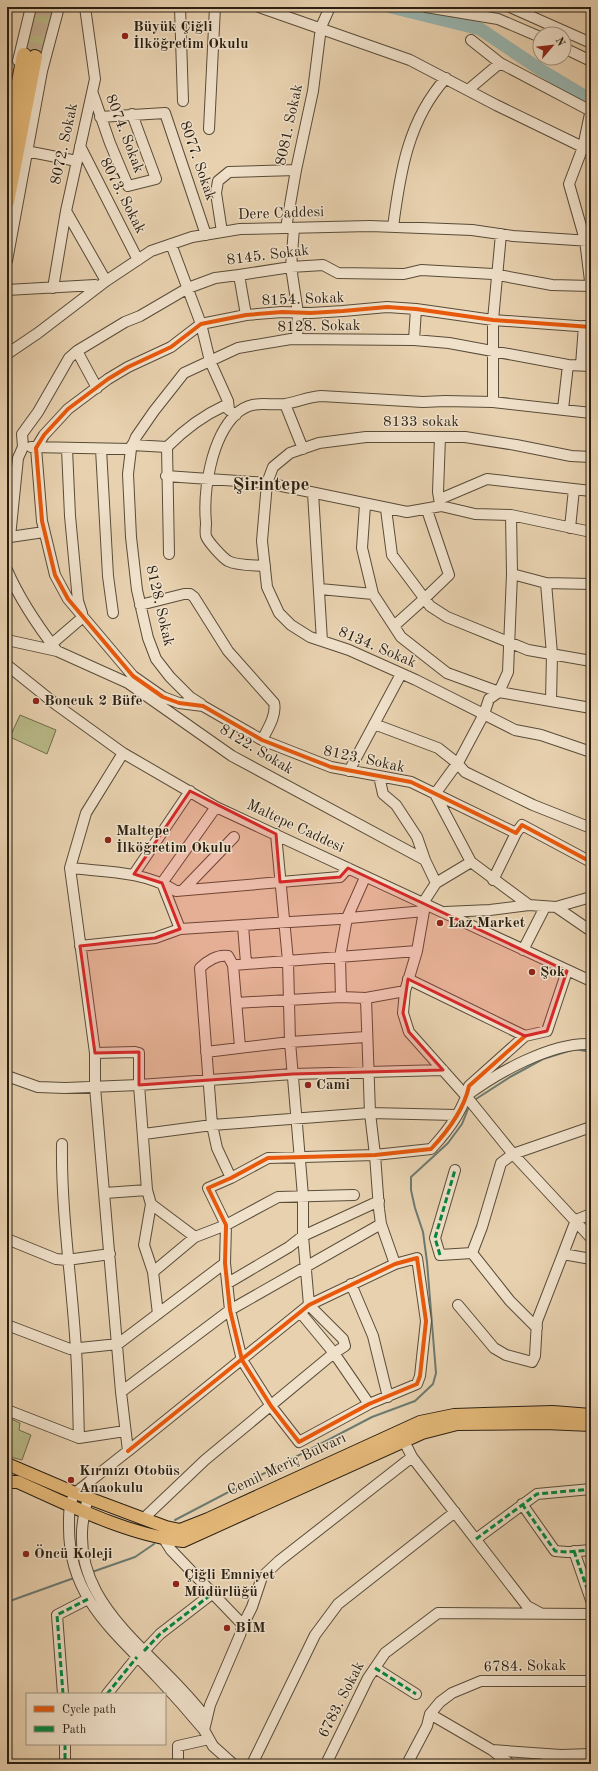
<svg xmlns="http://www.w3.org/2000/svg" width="598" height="1771" viewBox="0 0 598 1771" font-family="'Old Standard TT',serif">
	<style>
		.green { fill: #b9ba88; stroke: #716c4d }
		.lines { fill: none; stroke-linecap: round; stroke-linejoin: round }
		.stream { stroke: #6c7a71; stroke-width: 2 }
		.river { stroke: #98b6b1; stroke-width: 13 }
		.highway-tunnel { stroke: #c2ad90; stroke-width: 14; stroke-dasharray: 14 7; stroke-linecap: butt }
		.minor-casing { stroke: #594c39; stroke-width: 12 }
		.major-casing { stroke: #291f12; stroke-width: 14 }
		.highway-casing { stroke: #291f12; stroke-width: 16 }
		.minor { stroke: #f0e1cb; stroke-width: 10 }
		.major { stroke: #e4b878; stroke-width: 12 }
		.highway { stroke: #e4b878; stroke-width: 14 }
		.quiet { stroke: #00873e; stroke-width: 3; stroke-dasharray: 6 3; stroke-linecap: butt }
		.cycleway-casing { stroke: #f0e1cb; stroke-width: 6 }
		.cycleway { stroke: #e8590c; stroke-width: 4 }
		.marked { fill: #d62828; fill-opacity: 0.2; stroke: #d62828; stroke-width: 3; stroke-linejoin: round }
		.poi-dot { fill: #8f2418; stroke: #f0e1cb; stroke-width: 1.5 }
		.labels { text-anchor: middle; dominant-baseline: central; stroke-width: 3; stroke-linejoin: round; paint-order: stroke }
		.poi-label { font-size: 15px; font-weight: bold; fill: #291f12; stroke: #f0e1cb; text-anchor: start }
		.street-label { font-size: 15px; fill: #291f12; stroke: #f0e1cb }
		.district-label { font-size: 19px; font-weight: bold; fill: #291f12; stroke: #f0e1cb }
	</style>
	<rect width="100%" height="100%" fill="#e8d1af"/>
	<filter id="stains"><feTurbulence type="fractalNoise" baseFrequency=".005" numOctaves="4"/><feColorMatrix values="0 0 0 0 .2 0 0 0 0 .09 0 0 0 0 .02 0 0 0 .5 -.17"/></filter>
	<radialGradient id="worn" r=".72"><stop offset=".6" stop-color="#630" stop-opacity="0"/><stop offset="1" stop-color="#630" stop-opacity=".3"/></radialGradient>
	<path class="green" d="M35,7h20l-12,45 -17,-3z
		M20,715l36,15 -9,24 -37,-17z
		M7,1417l13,6 -1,7 12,5 -9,25 -15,-4z"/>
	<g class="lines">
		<path class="stream" d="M476,1099l34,-22 33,-18 32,-10 16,3
			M175,1520l197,-103 43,-16 18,-17 3,-11 -9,-111 -4,-30 -8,-24 -4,-18v-13l37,-34 14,-19 6,-15
			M92,1572l43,-15 19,-13
			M7,1602l67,-24"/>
		<path class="river" d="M391,7l89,22 61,41 50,30"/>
		<path class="highway-tunnel" d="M24,55l14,-48
			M35,57l14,-50"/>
		<defs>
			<path id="minor" d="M180,7l3,94
				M259,7l151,53 86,45 95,46
				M426,7l72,12 42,18
				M510,7l81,36
				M471,40l29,23
				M564,48l27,13
				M18,61l13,-54
				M468,90l32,-27 91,48
				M93,94l17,49 18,43 28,-7 -24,-65
				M591,109l-8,38 -14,37 16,56 6,49
				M100,117l65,-4 41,122
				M209,129l6,-122
				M80,146l58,114
				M26,151l51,10
				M66,211l40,70
				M393,227c7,-54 15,-107 53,-149
				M286,228l10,-58 17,-79 8,-64 9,-20
				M294,228l-3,39 7,46 -1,26
				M222,232l-6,-39 2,-12 11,-9 67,-2
				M171,244l30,80 9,37 18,40 1,8
				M7,261l35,-190 17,-64
				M239,275l7,40
				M53,288l13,-77 29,-132 -10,-72
				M7,290l88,-5
				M591,327l-98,-7 -77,-11 -29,-2 -44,4 -32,2 -29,-1 -36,3 -45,9 -30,23 -43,20 -20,12 -40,30 -24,26 -8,13 6,73 13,54 13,24 65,77 30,21 16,6 24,3 59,34 69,27 80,15 105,51 6,-8 69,37
				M414,340l2,-31
				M77,351l20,37
				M7,354l31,-21 68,-52 45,-30 41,-14 48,-8 130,-3 102,4 41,6 78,5
				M581,365l3,-39
				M493,402v-82l8,-86
				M285,404l18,45
				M563,409l5,-44
				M440,437l-2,55 2,12
				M132,445l35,2
				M31,447l100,2
				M67,449l3,67 8,85 4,12
				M101,449l7,127 5,37
				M591,457l-20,-1 -55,-11 -51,-8h-99l-47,6 -29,10 -17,14 -6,16 -5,58 5,46 12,26 12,12 19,12 39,13 67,30 99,50 26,5 50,17
				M166,476l101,7 140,29 34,-6 34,8 36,1 80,17
				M313,493l9,148
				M440,499l47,-20 104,12
				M365,505l-3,43 11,46 28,43 46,36 52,19 92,16
				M386,509l6,46 38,51 17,11 81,33 63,11
				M570,528l4,-39
				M10,537l34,-5
				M7,538l3,-1 8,-79 5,-11 -1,-13 16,-22 31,-54 8,-7 48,-29 15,-6 48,-28 27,-10 24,-3 52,-8 32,-2 15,8 66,1 17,-4 72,4 59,11 39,1
				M169,554l-2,-107c17,-17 35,-31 57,-41l12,9
				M265,566c-11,-1 -27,0 -37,-5 -5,-3 -20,-19 -22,-25 -1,-4 0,-9 0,-13 -3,-32 5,-85 30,-109 17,-15 30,-8 49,-10 12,-2 23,-7 36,-8l102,6 22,-1 48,1 98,11
				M7,570c13,30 30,55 50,81
				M512,574l34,9 45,1
				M546,583l6,71 -1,47
				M320,589l53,5
				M140,605l44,-11h6l4,3 34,54 46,52c3,12 -7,27 -12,37
				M394,626l30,-27 25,-24 -22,-65
				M7,640l50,11 71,32 104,73 193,104
				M47,648l36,-31
				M7,665l51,41 65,47 93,54 375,174
				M201,704l-11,-7 -20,-20 -14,-18 -8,-21 -11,-48 -6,-53 -3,-63 3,-25 5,-12 18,-26 30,-38 54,-25 53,-9 123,1 35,3 119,22 23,1
				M374,724l64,24 19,15 8,9 68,33 58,23
				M123,753l-37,60 -16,55 25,185v34l26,305 7,59c-13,10 -25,20 -38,30 -4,4 -11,8 -14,12 -8,9 -7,24 -7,35 0,70 46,104 89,150 16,17 31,34 46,52
				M349,771l52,-97
				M379,776l4,18 13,11 21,32 8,23 11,23
				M471,862l58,43
				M70,868c37,4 74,3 106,23l164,-14 8,-9
				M134,874l56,-83
				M493,880l23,-47
				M183,890l51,-53
				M423,903l13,-20 35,-21 -36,-68 24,-33 25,-47 5,-15 10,-7 9,-20 4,-98 -1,-59
				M556,907l35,24
				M445,912l45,-2 39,-5 27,2 35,-10
				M243,926l3,37
				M180,929l159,-10 85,-8 -7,40 -12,40 -2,22 6,19 57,64 47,58 78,84
				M80,946l75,-8 25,-9 -18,-46 54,-76
				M523,950l22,-43
				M408,979l117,57 22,-5 20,-60
				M341,997l-1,-40 7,-39 16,-36
				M236,1003l105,-6 25,1 4,115 5,42 4,54 2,15 14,40
				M366,1004v-6l39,-7
				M240,1047l-7,-82 184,-14
				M206,1052l84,-10 76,-5
				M95,1053l40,-1 4,1v32l8,105 4,14 -7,41 9,27 5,42
				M7,1076l31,11 27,1 74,-3 154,-11 150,-4
				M466,1096c31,-23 85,-54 125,-52
				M144,1134l68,-9 158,-12 86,2
				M62,1144c-1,69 10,137 14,206 2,29 2,59 3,88
				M455,1170l-20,68 5,17 32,-2
				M231,1178l-14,-30 -5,-23 -12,-157c7,-7 18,-14 28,-12l5,9
				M105,1193l42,-3
				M151,1204l44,33
				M7,1239l49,20 11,1 43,-6
				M472,1253l10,-26 19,-64 12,-9 78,-27
				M472,1253l38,48 27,27
				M563,1254l13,-34 15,-6
				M153,1272l42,-35 31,-12 52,-28 76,-2
				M228,1283l61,-36 14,-11 76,-35
				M351,1284l22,52 15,61
				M458,1305l36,43 12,7 26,7 3,-6 2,-35 26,-67 28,5
				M300,1312l34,41 35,51
				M7,1325l63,24 48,-5 107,-81
				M121,1392l109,-82 151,-86
				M7,1410l72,28 46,-7
				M404,1441l8,16 115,149 13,7
				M128,1451l181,-146 86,-41 22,-6 9,63 -6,55 -3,8 -48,20 -70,38 -28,-36 -29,-46 -12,-50 -5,-47 1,-38 -18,-37 23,-10 37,-20 107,-3 56,-6c16,-17 33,-39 38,-63l56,-50
				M88,1498c-32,103 67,150 118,220
				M522,1504l33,47 12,1 24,-2
				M143,1519l62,-59 129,-107 11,-7 -2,-7 -34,-34 -6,-69v-40l-13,-154 -2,-81 -12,-127
				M165,1534l-1,5 7,11 72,75 -3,10 -30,70 -6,25 9,16 20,18
				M476,1539l61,-45 54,-5
				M574,1551l17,49
				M243,1625l9,-18 10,-30 17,-16 133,-104
				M144,1651l16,-17 53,-41
				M375,1668l41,26
				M63,1694l-6,-79 31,-16
				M107,1694l30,-37
				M430,1714l62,36 18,14
				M65,1744v20
				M492,1750l69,5 30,-1
				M178,1764v-18l31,-7
				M252,1764l63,-129 23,-31 117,-92
				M326,1764l42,-86 17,-25 53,-40 153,1
				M407,1764l20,-38 3,-12 10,-12 12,-9 29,-12h110
				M543,1764l18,-9"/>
			<path id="major" d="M7,1464l68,29 91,34 14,3 28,-11 212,-97 34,-7 30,-1 69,-2 38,3
				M7,1482h11c51,23 110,53 165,59l239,-108 35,-9 88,-1 46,2"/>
			<path id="highway" d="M7,145l17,-90
				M7,202l28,-145"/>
		</defs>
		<use href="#minor" class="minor-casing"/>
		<use href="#major" class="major-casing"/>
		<use href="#highway" class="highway-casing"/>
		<use href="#minor" class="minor"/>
		<use href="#major" class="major"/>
		<use href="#highway" class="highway"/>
		<path class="quiet" d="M440,1255l-5,-17 20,-68
			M522,1504l33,47 12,1 24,-2
			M476,1539l61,-45 54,-5
			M574,1551l17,49
			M144,1651l16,-17 53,-41
			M375,1668l41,26
			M63,1694l-6,-79 31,-16
			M107,1694l30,-37
			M65,1744v20"/>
		<defs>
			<path id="cycleway" d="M591,327l-98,-7 -77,-11 -29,-2 -44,4 -32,2 -29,-1 -36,3 -45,9 -30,23 -43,20 -20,12 -40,30 -24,26 -8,13 6,73 13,54 13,24 65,77 30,21 16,6 24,3 59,34 69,27 80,15 105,51 6,-8 69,37
				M128,1451l181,-146 86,-41 22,-6 9,63 -6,55 -3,8 -48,20 -70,38 -28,-36 -29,-46 -12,-50 -5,-47 1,-38 -18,-37 23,-10 37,-20 107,-3 56,-6c16,-17 33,-39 38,-63l56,-50"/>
		</defs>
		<use href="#cycleway" class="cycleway-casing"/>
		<use href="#cycleway" class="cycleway"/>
	</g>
	<path class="marked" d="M190,791l86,43 4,48 60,-5 8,-9 219,103 -20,60 -22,5 -117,-57 -5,34 6,19 34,38 -150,4 -154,11v-33l-44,1 -15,-107 75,-8 25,-9 -18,-46 -28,-9z"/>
	<g class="poi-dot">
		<circle cx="125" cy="36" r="4"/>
		<circle cx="36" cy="701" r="4"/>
		<circle cx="108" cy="840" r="4"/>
		<circle cx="440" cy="923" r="4"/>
		<circle cx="532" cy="972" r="4"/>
		<circle cx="308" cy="1085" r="4"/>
		<circle cx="71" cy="1480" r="4"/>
		<circle cx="26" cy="1554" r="4"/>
		<circle cx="176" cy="1584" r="4"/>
		<circle cx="227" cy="1628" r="4"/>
	</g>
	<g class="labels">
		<g class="poi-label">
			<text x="133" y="27">Büyük Çiğli<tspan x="133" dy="17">İlköğretim Okulu</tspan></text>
			<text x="44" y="701">Boncuk 2 Büfe</text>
			<text x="116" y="831">Maltepe<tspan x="116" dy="17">İlköğretim Okulu</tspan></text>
			<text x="448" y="923">Laz Market</text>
			<text x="540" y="972">Şok</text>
			<text x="316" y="1085">Cami</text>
			<text x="79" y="1471">Kırmızı Otobüs<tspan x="79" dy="17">Anaokulu</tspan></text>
			<text x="34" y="1554">Öncü Koleji</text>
			<text x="184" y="1575">Çiğli Emniyet<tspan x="184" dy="17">Müdürlüğü</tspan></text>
			<text x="235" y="1628">BİM</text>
		</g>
		<g class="street-label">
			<text transform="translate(290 125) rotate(-78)">8081. Sokak</text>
			<text transform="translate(124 134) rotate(69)">8074. Sokak</text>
			<text transform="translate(65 144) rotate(-78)">8072. Sokak</text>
			<text transform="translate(197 161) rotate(71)">8077. Sokak</text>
			<text transform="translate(122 196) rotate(63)">8073. Sokak</text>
			<text transform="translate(281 214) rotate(-2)">Dere Caddesi</text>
			<text transform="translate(268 256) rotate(-7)">8145. Sokak</text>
			<text transform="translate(303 300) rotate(-2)">8154. Sokak</text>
			<text transform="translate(319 327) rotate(-1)">8128. Sokak</text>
			<text x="421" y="422">8133 sokak</text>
			<text transform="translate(159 606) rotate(77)">8128. Sokak</text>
			<text transform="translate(377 648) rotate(23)">8134. Sokak</text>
			<text transform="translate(256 750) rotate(31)">8122. Sokak</text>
			<text transform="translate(364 760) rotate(12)">8123. Sokak</text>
			<text transform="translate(295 827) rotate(25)">Maltepe Caddesi</text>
			<text transform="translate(287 1465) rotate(-25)">Cemil Meriç Bulvarı</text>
			<text transform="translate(525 1667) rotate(-1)">6784. Sokak</text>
			<text transform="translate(342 1700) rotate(-63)">6783. Sokak</text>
		</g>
		<g class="district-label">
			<text x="271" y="485">Şirintepe</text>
		</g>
	</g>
	<rect width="598" height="1771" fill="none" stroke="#e8d1af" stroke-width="24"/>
	<rect x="8" y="8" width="582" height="1755" fill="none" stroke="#291f12" stroke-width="2"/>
	<rect x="12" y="12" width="574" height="1747" fill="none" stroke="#291f12"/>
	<rect x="26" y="1693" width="140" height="52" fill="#f0e1cb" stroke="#a09381"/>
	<rect x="34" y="1706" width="20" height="6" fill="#e8590c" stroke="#a09381"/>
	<text x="62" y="1713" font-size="12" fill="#291f12">Cycle path</text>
	<rect x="34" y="1726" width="20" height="6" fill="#00873e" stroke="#a09381"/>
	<text x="62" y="1733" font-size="12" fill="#291f12">Path</text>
	<g transform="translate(552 46) rotate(62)"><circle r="19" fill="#f0e1cb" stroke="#a09381"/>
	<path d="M0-3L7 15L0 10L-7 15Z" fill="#8f2418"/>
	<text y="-6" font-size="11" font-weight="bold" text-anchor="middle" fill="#291f12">N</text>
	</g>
	<rect width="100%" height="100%" filter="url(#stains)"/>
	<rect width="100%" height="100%" fill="url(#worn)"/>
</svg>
